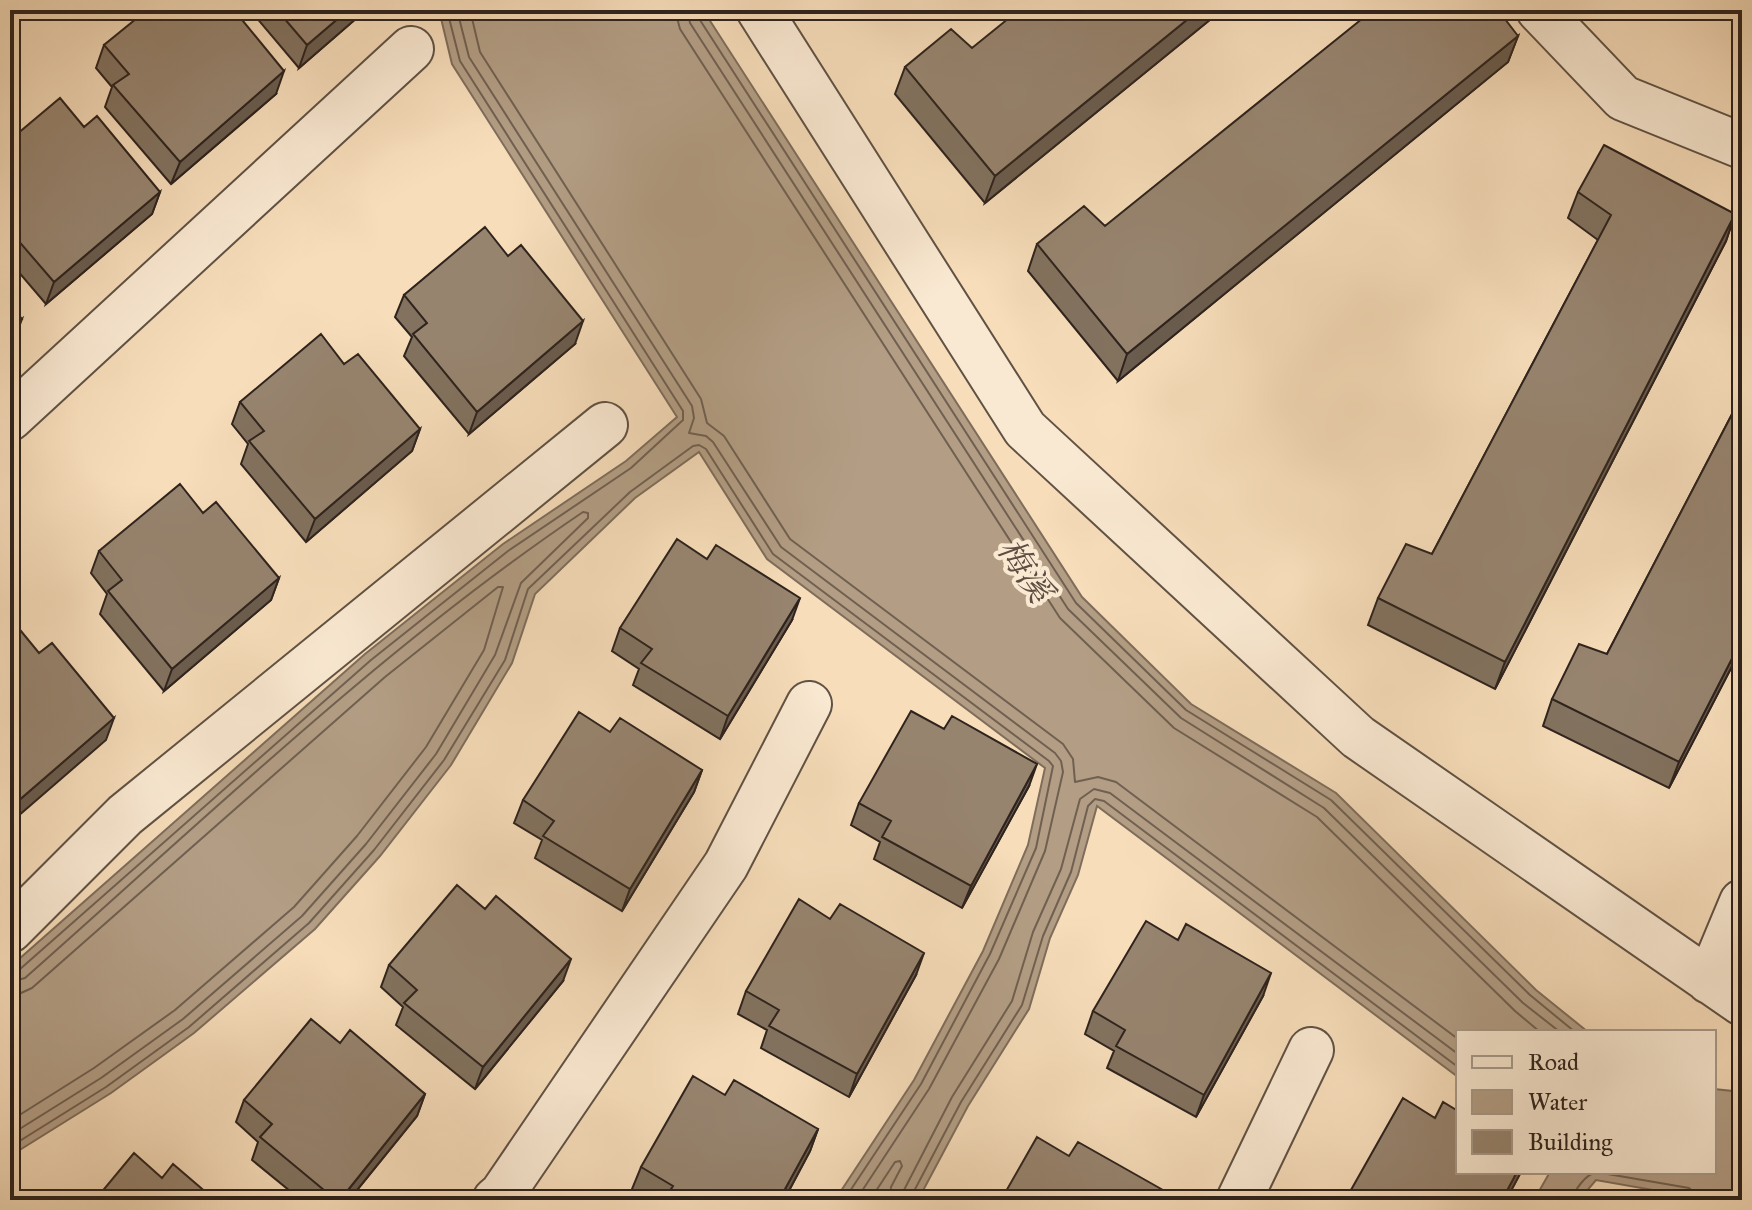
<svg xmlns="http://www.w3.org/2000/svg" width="1752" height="1210" viewBox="0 0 1752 1210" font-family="'IM FELL Great Primer','Noto Serif SC',serif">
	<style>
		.water { fill: #b39e85; stroke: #7e6d5b; stroke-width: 2 }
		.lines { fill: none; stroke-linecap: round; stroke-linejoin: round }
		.shore { stroke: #706051; stroke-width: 2 }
		.minor-casing { stroke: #605244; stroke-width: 48 }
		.minor { stroke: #fae9d2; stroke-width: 44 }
		.wall { fill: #82725f; stroke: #2e231d; stroke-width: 2 }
		.shaded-wall { fill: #6a5c4e; stroke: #2e231d; stroke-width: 2 }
		.building { fill: #97846f; stroke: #2e231d; stroke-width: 2 }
		.labels { text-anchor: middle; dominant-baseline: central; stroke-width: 8; stroke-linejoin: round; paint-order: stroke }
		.water-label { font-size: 34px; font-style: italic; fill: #5d4e41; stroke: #fae9d2 }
	</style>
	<rect width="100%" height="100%" fill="#f7ddba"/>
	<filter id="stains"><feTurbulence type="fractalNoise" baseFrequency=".0025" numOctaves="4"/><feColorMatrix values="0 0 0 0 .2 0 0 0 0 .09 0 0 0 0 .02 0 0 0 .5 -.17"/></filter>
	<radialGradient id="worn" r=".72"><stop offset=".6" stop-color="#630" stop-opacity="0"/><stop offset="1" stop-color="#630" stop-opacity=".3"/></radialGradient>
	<path class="water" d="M439,10h264l379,587 109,107 145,89 200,197 52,42h-130v45l-361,-271 -19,69 -28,63 -21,71 -61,97 -50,94h-83l79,-120 69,-129 45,-106 17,-77 -278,-209 -68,-107 -64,46 -100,96 -23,69 -61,102 -71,91 -65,73 -121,104 -83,60 -101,63v-189l355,-313 138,-110 123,-83 51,-44 -225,-353z
		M1714,1089l28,3v108h-32l-114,-20 -17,20h-45l16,-28h164z"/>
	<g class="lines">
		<path class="shore" d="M457,10l12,47 223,349 2,12 -5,15 17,3 7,6 68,105 274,206 6,8 2,11 -18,79 -46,108 -70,130 -73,111
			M470,10l10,42 221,347 6,24 17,13 66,103 273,205 10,15 2,23 23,-5 18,5 342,257
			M675,10l5,19 380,589 114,110 143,89 198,194 25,21
			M687,10l3,13 378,586 113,109 143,90 199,195 37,29
			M697,10l1,7 378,586 110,107 145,90 199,195 45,37
			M10,972l9,-2 352,-310 137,-109 123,-83 52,-48v-9l-223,-350 -13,-51
			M10,982l15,-4c181,-160 358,-331 558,-466l5,1v5l-67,65 -26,72 -59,99 -70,90 -64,72 -119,103 -82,59 -91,57
			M10,994l11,-1 11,-5 353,-311 113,-90h5l-19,63 -58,97 -69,89 -63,71 -119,103 -81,58 -84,53
			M10,1147l96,-60 83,-60 120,-104 65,-73 70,-90 61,-100 23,-71 102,-97 63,-46 6,-1 7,4 67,105 276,207 4,5 -17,82 -46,106 -69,130 -77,116
			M870,1200l25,-38 5,-1 2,5 -11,21 -1,13
			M902,1200l2,-10 48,-93 60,-96 21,-69 28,-63 19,-70 14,-10 16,4 348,261
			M912,1200l1,-7 48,-91 61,-97 21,-69 28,-64 17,-66 7,-7 9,2 354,266
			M1573,1200c1,-11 13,-25 23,-28l93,16 6,5 1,7"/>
		<defs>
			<path id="minor" d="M759,10l266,419 333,308 384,266
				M1539,10l84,88 119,48
				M10,418l401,-369
				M10,930l115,-115 480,-390
				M1709,981l33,-79
				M495,1200l7,-6 224,-329 83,-161
				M1239,1200l72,-150"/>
		</defs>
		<use href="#minor" class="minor-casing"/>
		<use href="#minor" class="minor"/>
	</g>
	<path class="wall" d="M250,10h116l-67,58z
		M1222,10l-237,193 -90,-109 10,-27 67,-19z
		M1518,36l-10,26 -390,319 -90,-110 9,-27 68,-18z
		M104,45l172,49 -105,90 -66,-77 7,-20 -16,-19z
		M84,127l76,65 -8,22 -106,90 -36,-42v-122z
		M1578,192l157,22 -9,27 -231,448 -127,-64 10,-27 54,-44 166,-314 -30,-22z
		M404,295l171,49 -106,90 -65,-78 8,-19 -17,-20z
		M344,364l76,65 -8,22 -106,91 -65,-78 7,-20 -16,-20 8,-22z
		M1742,395v252l-73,141 -126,-62 9,-27 55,-45z
		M203,513l76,65 -8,22 -107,91 -64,-77 7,-20 -16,-21 8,-22z
		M792,620l-72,119 -87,-54 6,-16 -27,-18 8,-23z
		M610,732l92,38 -8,22 -72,119 -87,-53 7,-18 -28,-17 9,-23z
		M1029,786l-67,122 -88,-49 6,-17 -29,-17 8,-22z
		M389,965l174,16 -88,108 -79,-64 7,-18 -22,-20z
		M916,975l-67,122 -88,-49 6,-18 -29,-16 8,-23z
		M1263,996l-67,121 -89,-49 7,-17 -29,-17 8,-23z
		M340,1043l85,51 -8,22 -68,84h-48l-49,-40 6,-18 -22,-20 8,-22z
		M725,1095l93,34 -8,22 -26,49h-133l-19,-11 9,-22z
		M1458,1172h63l-15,28h-159l4,-10z"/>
	<path class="shaded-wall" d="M348,10h18l-67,58 8,-23z
		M1199,10h23l-237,193 10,-27z
		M1518,36l-10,26 -390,319 9,-27z
		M284,71l-8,23 -105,90 9,-22z
		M160,192l-8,22 -106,90 8,-22z
		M1735,214l-9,27 -231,448 10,-27z
		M22,319l-8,22 -4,3v-15z
		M583,321l-8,23 -106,90 8,-22z
		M420,429l-8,22 -106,91 9,-23z
		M279,578l-8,22 -107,91 8,-22z
		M800,598l-8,22 -72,119 8,-23z
		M1742,639v8l-73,141 10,-26z
		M114,718l-8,22 -96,83v-15z
		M1037,764l-8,22 -67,122 9,-22z
		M702,770l-8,22 -72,119 8,-22z
		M924,953l-8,22 -67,122 8,-23z
		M571,959l-8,22 -88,108 8,-22z
		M1271,973l-8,23 -67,121 8,-22z
		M425,1094l-8,22 -68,84h-9z
		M818,1129l-8,22 -26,49h-5z
		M1517,1172h4l-15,28h-4z"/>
	<path class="building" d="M147,10h87l50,61 -104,91 -67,-77 16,-11 -25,-29z
		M277,10h71l-41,35z
		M1019,10h180l-204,166 -90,-109 46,-38 21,19z
		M1373,10h125l20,26 -391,318 -90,-110 47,-38 21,20z
		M60,98l24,29 13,-11 63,76 -106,90 -44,-51v-91z
		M1604,145l131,69 -230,448 -127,-64 28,-54 26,10 179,-339 -33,-23z
		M485,227l23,29 13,-11 62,76 -106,91 -64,-78 14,-11 -23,-28z
		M10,304l12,15 -12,10z
		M321,334l23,30 14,-10 62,75 -105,90 -66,-78 15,-10 -24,-29z
		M1742,395v244l-63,123 -127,-63 27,-55 28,10z
		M180,484l23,29 13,-11 63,76 -107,91 -64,-78 14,-11 -23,-29z
		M677,539l30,20 9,-14 84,53 -72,118 -87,-53 11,-14 -32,-21z
		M16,625l23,28 13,-10 62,75 -104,90v-179z
		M911,711l33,18 8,-13 85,48 -66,122 -89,-49 9,-16 -32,-18z
		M579,712l31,20 10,-14 82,52 -72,119 -87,-53 11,-15 -31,-21z
		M457,885l28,24 11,-13 75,63 -88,108 -79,-64 13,-13 -28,-25z
		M799,899l31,20 10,-15 84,49 -67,121 -88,-48 10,-16 -33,-19z
		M1146,921l32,19 8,-16 85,49 -67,122 -88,-49 9,-16 -32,-19z
		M311,1019l29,24 10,-13 75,64 -85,106h-4l-76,-63 12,-13 -28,-24z
		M693,1076l32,19 9,-15 84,49 -39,71h-115l9,-14 -32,-19z
		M1403,1098l32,20 8,-16 15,9v61h59l-15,28h-134l-17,-10z
		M1037,1137l32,19 9,-14 85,48 -6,10h-156z
		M134,1153l28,25 11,-14 42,36h-120z"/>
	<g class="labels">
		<g class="water-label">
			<text transform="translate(1025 570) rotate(56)">梅溪</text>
		</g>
	</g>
	<rect width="1752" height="1210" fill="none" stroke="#f7ddba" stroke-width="40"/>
	<rect x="12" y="12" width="1728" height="1186" fill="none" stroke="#2e231d" stroke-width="4"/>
	<rect x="20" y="20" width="1712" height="1170" fill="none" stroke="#2e231d" stroke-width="2"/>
	<rect x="1456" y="1030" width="260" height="144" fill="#fae9d2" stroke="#a89a8a" stroke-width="2"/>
	<rect x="1472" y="1056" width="40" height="12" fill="#fae9d2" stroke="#a89a8a" stroke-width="2"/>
	<text x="1528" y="1070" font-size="24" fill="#2e231d">Road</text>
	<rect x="1472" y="1090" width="40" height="24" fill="#b39e85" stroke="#a89a8a" stroke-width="2"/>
	<text x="1528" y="1110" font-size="24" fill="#2e231d">Water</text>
	<rect x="1472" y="1130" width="40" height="24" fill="#97846f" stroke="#a89a8a" stroke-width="2"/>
	<text x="1528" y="1150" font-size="24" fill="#2e231d">Building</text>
	<rect width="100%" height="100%" filter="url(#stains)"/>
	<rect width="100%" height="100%" fill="url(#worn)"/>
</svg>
